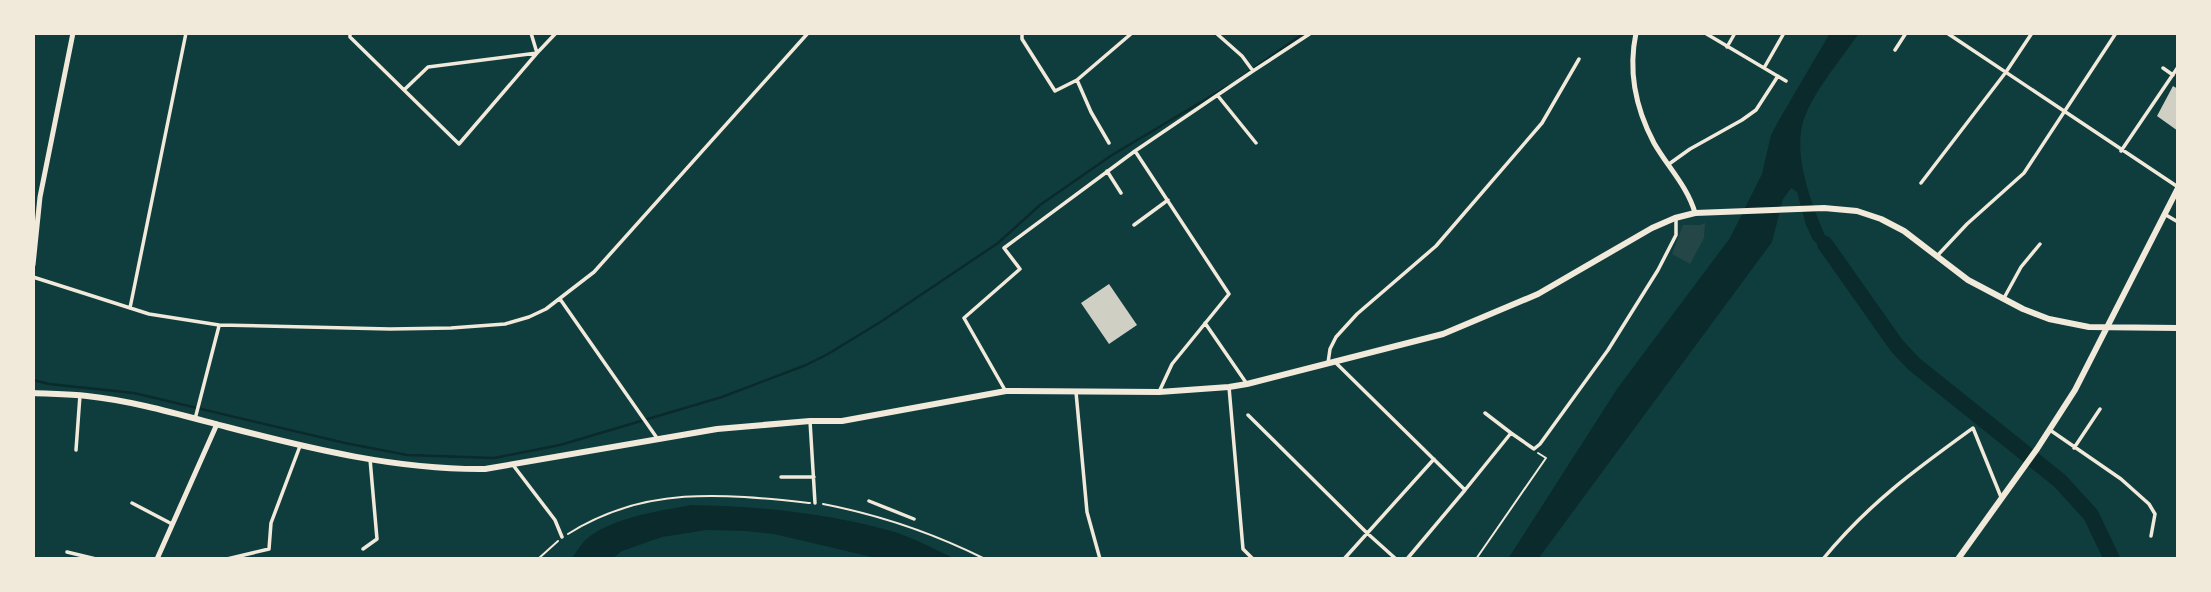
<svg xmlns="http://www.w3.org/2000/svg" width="2211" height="592" viewBox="0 0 2211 592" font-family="Rubik,sans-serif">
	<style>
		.green { fill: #244646 }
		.water { fill: #0a2a2b }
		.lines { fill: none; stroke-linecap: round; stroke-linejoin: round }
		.stream { stroke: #0a2a2b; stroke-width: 2.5 }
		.river { stroke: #0a2a2b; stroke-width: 16 }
		.building { fill: #cfcfc3 }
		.path { stroke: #f1e9da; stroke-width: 2 }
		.minor { stroke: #f1e9da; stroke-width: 3.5 }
		.tertiary { stroke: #f1e9da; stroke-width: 5 }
		.secondary { stroke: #f1e9da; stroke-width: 5 }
		.primary { stroke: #f1e9da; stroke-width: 6 }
	</style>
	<rect width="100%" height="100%" fill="#0f3d3e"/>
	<path class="green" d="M1705,223l-1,15 -14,26 -18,-10 11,-29h17z"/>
	<path class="water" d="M1830,33h29c-18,27 -50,63 -57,93 -9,41 18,99 35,136l-24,-22 -7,-15 -9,-33 -6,-4 -8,11 -11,43 -234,317h-30l109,-170 113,-151 32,-64 9,-39 8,-15z
		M691,505c67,1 136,8 200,26 22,6 44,19 65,28h-76l-106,-25 -29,-3 -38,-1 -45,7 -40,14 -10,8h-41c6,-7 11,-17 18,-22 26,-20 71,-26 102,-32z"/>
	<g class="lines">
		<path class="stream" d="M1239,79l65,-46
			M33,380l16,4 85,9 211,50 62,12 87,3 66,-13 162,-48 84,-32 22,-11 54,-33 116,-78 42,-38 72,-50 116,-69"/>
		<path class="river" d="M1825,244l72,102 17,18 146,117 31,34 21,44"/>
	</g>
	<path class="building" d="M2173,86l5,3v42l-21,-15z
		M1109,284l28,41 -28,19 -28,-41z"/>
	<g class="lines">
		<path class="path" d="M823,504c57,11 110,29 162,55
			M568,534c77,-49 156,-40 242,-31
			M538,559l20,-18
			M1476,559l70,-101 -8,-5"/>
		<path class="minor" d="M350,33v4l109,107 78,-91 -6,-20
			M1022,33v6l33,52 22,-11 55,-47
			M1705,33l81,48
			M1947,33l231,154
			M1727,47l8,-14
			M1895,50l11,-17
			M1764,68l20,-35
			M2163,68l10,7
			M1253,71l58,-38
			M1077,80l14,32 18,31
			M404,90l24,-23 109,-14 19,-20
			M1218,96l38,47
			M2121,151l57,-84
			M1669,164l21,-15 52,-29 14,-10 22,-34
			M1107,171l14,22
			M1921,183l85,-111 26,-39
			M2166,215l12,7
			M1134,225l34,-25
			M1937,256l30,-32 57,-51 92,-140
			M33,277l116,37 70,11 171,4 61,-1 54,-4 24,-7 17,-8 48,-37 214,-239
			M2004,298l17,-31 19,-23
			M560,299l97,139
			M130,308l56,-275
			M1205,323l42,61
			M1335,362l130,128 -58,69
			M1328,363l2,-14 6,-12 21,-23 79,-68 106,-123 37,-64
			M1229,387l14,162 10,10
			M1005,390l-41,-72 56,-49 -16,-21 131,-97
			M1076,392l11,120 13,47
			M1159,392l13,-28 57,-70 -94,-143 118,-80 -11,-15 -26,-23
			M1485,413l26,20
			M1248,415l119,118 29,26
			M195,419l24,-93
			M810,421l5,82
			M2050,430l71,49 28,25 6,10 -4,22
			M2074,448l26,-39
			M76,450l4,-55
			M513,465l42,55 7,17
			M781,477h33
			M1465,490l46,-57 23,16 6,-5 68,-94 50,-80 18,-35v-16
			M869,501l45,18
			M132,503l40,21
			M363,549l14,-10 -7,-80
			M67,552l29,7
			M227,559l42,-10 2,-26 29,-77
			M1344,559l90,-100
			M1823,559c46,-56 92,-89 150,-131l28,69"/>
		<path class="tertiary" d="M33,265l7,-68 33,-164
			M157,559l60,-135"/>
		<path class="secondary" d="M1636,33c-8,38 0,76 18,110 13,23 34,44 41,70"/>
		<path class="primary" d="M33,393c18,1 36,1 54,3 47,5 94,19 140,31 84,22 171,43 258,42l232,-40 93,-8h32l164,-30 153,1 70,-5 18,-3 196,-50 95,-40 114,-66 23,-10 20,-5 129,-5 33,3 24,8 23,12 64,49 55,29 26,10 40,8 89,1
			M1958,559l79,-110 38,-59 103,-202"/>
	</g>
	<rect width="2211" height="592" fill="none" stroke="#f1e9da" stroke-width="70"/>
</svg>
